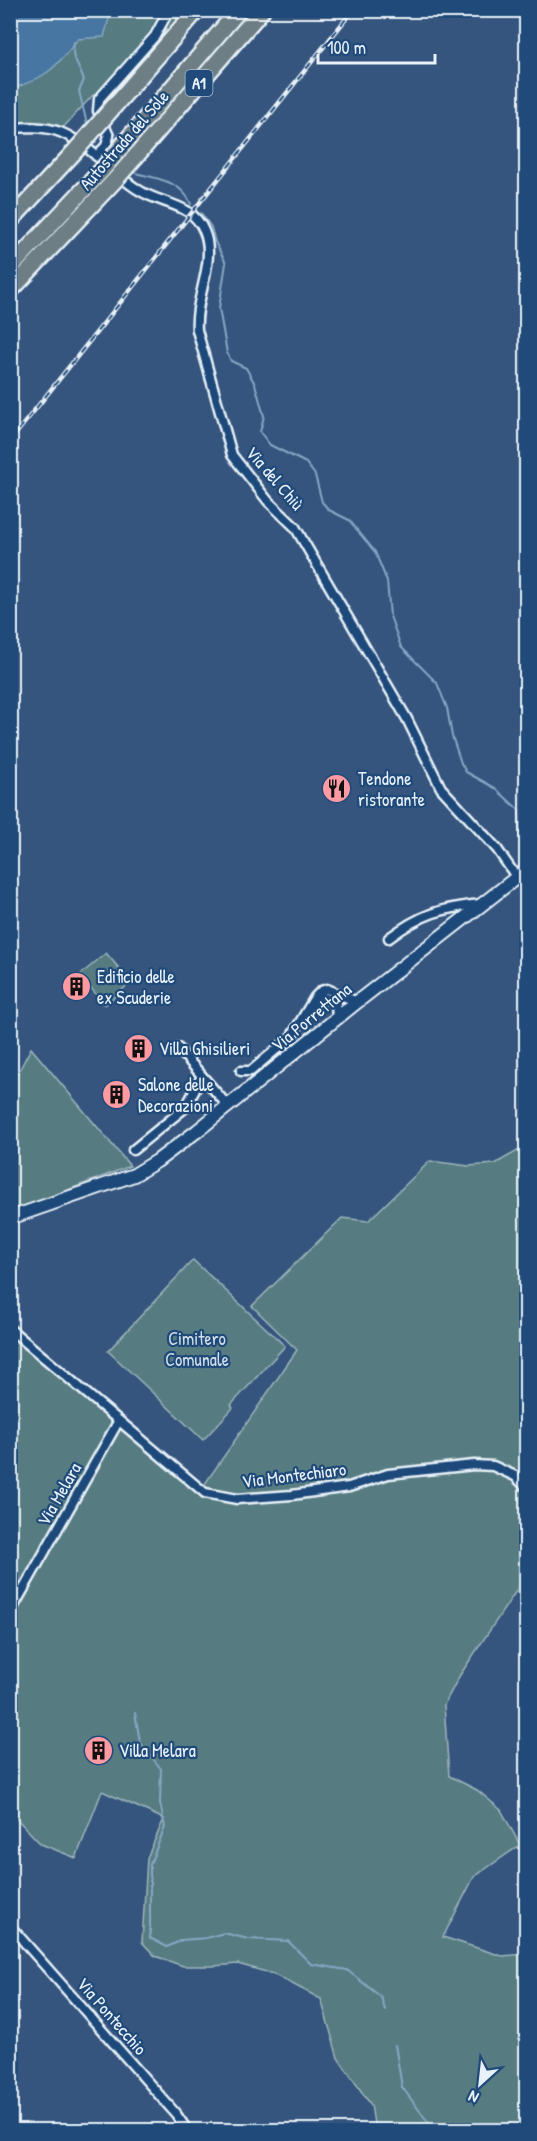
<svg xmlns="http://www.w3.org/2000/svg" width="537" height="2141" viewBox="0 0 537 2141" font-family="'Patrick Hand',sans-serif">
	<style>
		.green { fill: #567b81; stroke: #9fb6bc; stroke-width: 1.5 }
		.water { fill: #4676a2; stroke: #87a7c4; stroke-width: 1.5 }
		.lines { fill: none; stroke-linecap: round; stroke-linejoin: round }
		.stream { stroke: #87a7c4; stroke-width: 2 }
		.street-casing { stroke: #e8f1f8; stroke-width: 13 }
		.secondary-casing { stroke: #e8f1f8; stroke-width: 16 }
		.highway-casing { stroke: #e8f1f8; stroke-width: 20 }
		.street { stroke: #1f4a7a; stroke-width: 8 }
		.secondary { stroke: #1f4a7a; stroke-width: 12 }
		.highway { stroke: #6d7e84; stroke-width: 15 }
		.rail-casing { stroke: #e8f1f8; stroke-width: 4.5 }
		.rail { stroke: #1f4a7a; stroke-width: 2; stroke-dasharray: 7; stroke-linecap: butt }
		.highway-bridge-casing { stroke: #e8f1f8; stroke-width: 20; stroke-linecap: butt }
		.highway-bridge { stroke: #6d7e84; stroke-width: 15 }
		.labels { text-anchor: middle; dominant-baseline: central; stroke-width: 4.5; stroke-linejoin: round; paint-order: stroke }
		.shield { fill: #1f4a7a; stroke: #acbfd2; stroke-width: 1.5 }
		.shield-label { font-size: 16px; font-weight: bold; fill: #e8f1f8 }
		.street-label { font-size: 18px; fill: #e8f1f8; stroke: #1f4a7a }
		.poi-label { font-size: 18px; fill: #e8f1f8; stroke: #1f4a7a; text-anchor: start }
		.park-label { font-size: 18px; fill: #d2dfe6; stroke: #1f4a7a }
	</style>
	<rect width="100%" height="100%" fill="#35557e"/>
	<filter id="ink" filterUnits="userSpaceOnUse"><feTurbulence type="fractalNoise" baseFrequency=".0167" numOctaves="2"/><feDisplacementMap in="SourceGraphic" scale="12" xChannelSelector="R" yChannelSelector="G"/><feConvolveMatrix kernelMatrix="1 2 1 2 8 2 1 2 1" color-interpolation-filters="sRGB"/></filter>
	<g filter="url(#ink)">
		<path class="green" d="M11,11h177l-83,96 -12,-12 -32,35 -50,-4z
			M106,953l25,29 -26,23 -25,-30z
			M31,1048l99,118 -119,46v-126z
			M526,1146v430l-66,99 -16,30 5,71 28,14 24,20 19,35 -46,32 -31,60 59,19 24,-2v176h-151l-4,-25 -33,-47 -17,-59 -48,-25 -35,-10 -25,2h-30l-28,-10 -13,-14 5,-84 17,-39 -62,-28 -26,67 -35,-14 -30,-31 -1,-482 102,91 86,72 99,-144 -45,-44 90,-88 26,3 62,-60 39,5 26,-2z
			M193,1260l92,86 -54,59 2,3 -30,32 -95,-89z"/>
		<path class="water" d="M11,10h100v1l-7,26 -26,2c-22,29 -32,39 -67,50z"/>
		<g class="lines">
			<path class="stream" d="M74,42l-1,13 11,25 -5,11 8,33
				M135,173c21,5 47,8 56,31
				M201,213l10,14 4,15 11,21 -7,45 8,45 4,8 15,7 9,16 9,32 -4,16 10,13 36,18 9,12 7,27 7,8 20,10 26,32 12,29 3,35 11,31 36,36 10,25 5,28 9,27 5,9 29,16 24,22 1,34 5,8
				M135,1713l5,29 21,27 -1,34 5,24 -15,37v74l17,9 15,-7 24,-2 18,-5 24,6 40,2 23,23 36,6 34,27 4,13
				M395,2045l7,42 32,43"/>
			<defs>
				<path id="street" d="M10,128c17,-1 34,-2 50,4 30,12 50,40 77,57 23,16 55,13 67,42 13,30 -10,67 -7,99l35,125 36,46 27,26 112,192 34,69 56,61 20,29
					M96,156l10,-10 3,-10 -11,-25 1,-12 56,-63 14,-26
					M389,938c32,-24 52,-30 92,-34
					M312,1005l5,-5 9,-2 10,6 1,14
					M178,1048l50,58
					M241,1071h10l40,-34 24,-40 6,-6 6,-2 30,13
					M133,1150l53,-43 16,-31
					M10,1329l195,164 32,6 55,-4 57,-8 39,-13 86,-9 19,1 22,10 11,11
					M10,1613l108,-191
					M10,1926l166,188 11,16"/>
				<path id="secondary" d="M10,1218l124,-43 23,-14 40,-30 160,-129 169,-132"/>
				<path id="highway" d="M115,105l82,-95
					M123,145l116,-135
					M136,156l126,-146
					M10,221l67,-72
					M10,268l93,-99
					M10,291l105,-111"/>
			</defs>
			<use href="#street" class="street-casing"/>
			<use href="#secondary" class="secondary-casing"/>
			<use href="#highway" class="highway-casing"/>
			<use href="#street" class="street"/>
			<use href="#secondary" class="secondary"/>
			<use href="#highway" class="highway"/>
			<defs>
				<path id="rail" d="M10,441l343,-431"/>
			</defs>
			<use href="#rail" class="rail-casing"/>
			<use href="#rail" class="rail"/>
			<defs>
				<path id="highway-bridge" d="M77,149l38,-44
					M103,169l20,-24
					M115,180l21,-24"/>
			</defs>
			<use href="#highway-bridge" class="highway-bridge-casing"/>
			<use href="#highway-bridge" class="highway-bridge"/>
		</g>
	</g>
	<defs>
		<symbol id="restaurant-disc" viewBox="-11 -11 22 22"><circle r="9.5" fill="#ff9aa2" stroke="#1f4a7a"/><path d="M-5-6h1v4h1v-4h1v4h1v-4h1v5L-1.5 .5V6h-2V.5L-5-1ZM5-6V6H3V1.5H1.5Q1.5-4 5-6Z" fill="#111"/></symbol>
		<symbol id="building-disc" viewBox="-11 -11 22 22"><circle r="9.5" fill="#ff9aa2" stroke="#1f4a7a"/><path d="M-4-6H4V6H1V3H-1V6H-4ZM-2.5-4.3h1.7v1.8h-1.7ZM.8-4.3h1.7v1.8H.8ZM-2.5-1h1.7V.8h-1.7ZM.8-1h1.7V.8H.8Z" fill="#111"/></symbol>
	</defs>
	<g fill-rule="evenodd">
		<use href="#restaurant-disc" x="320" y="772" width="33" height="33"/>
		<use href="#building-disc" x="60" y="970" width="33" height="33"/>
		<use href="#building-disc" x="122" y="1032" width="33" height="33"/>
		<use href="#building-disc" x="100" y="1078" width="33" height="33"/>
		<use href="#building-disc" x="82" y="1734" width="33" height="33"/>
	</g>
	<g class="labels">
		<rect class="shield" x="185.5" y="70" width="27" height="26" rx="4.5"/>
		<g class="shield-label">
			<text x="199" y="83">A1</text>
		</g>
		<g class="street-label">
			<text transform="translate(124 140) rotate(-49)">Autostrada del Sole</text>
			<text transform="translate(275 478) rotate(49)">Via del Chiù</text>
			<text transform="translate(311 1017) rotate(-39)">Via Porrettana</text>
			<text transform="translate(294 1475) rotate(-7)">Via Montechiaro</text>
			<text transform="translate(59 1494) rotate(-60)">Via Melara</text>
			<text transform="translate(112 2016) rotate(49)">Via Pontecchio</text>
		</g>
		<g class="poi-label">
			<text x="358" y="778">Tendone<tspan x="358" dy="21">ristorante</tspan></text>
			<text x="97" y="976">Edificio delle<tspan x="97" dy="21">ex Scuderie</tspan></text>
			<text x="159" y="1048">Villa Ghisilieri</text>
			<text x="138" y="1084">Salone delle<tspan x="138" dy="21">Decorazioni</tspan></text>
			<text x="119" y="1750">Villa Melara</text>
		</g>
		<g class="park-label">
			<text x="197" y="1338">Cimitero<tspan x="197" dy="21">Comunale</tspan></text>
		</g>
	</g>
	<rect width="537" height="2141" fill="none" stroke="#1f4a7a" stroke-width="36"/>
	<rect x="18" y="18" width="501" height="2105" fill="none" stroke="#e8f1f8" stroke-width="2" filter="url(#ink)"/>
	<g transform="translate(480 2084) rotate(207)" stroke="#1f4a7a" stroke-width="4.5" paint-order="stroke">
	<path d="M0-4.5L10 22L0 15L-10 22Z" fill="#e8f1f8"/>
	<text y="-9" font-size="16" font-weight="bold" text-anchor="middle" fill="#e8f1f8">N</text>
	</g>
	<path d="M318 54v9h117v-9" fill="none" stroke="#e8f1f8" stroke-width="3"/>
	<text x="327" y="54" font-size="18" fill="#e8f1f8" stroke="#1f4a7a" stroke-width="4.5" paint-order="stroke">100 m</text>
</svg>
